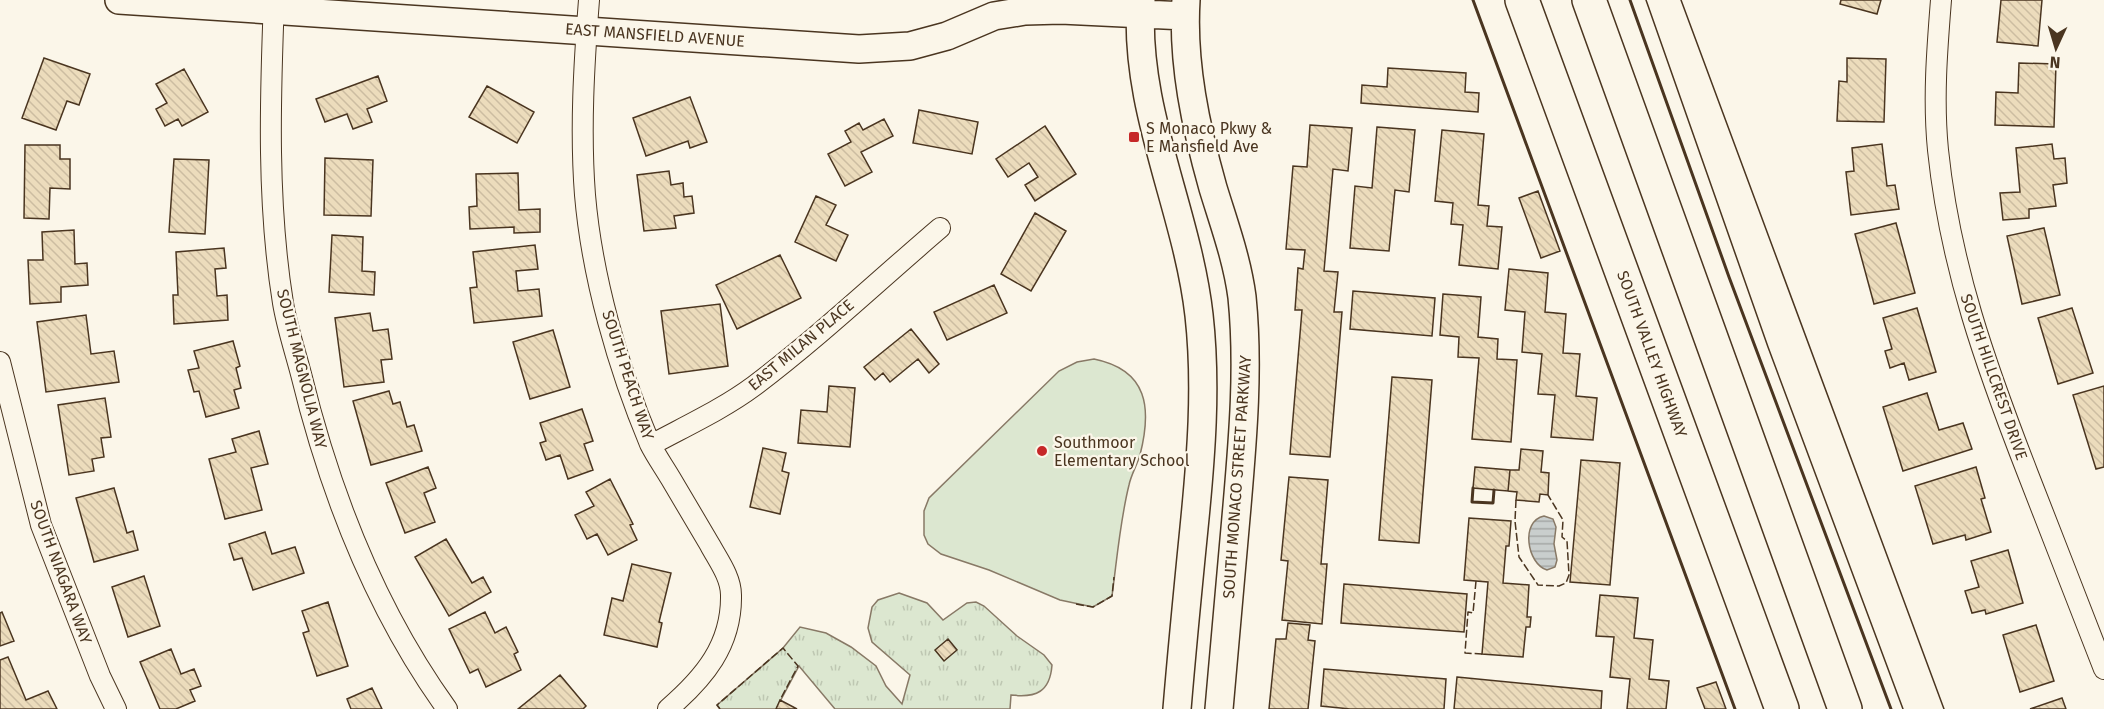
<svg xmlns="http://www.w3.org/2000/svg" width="2104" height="709" viewBox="0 0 2104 709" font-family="'Fira Sans',sans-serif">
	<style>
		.grass { fill: url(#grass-tufts); stroke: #887966; stroke-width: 1.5 }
		.pitch { fill: #dce7d0; stroke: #887966; stroke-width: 1.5 }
		.water { fill: url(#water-rules); stroke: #887966; stroke-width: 1.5 }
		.building { fill: url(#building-back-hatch); stroke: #4a3520; stroke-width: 1.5 }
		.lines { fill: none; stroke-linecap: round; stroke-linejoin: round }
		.street-casing { stroke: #4a3520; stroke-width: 22 }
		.secondary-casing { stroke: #4a3520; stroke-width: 30 }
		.highway-casing { stroke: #4a3520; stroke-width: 36 }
		.street { stroke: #fbf6e9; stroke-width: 20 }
		.secondary { stroke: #fbf6e9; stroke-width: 27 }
		.highway { stroke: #fbf6e9; stroke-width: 33 }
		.tram { stroke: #4a3520; stroke-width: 1.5 }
		.fence { stroke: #4a3520; stroke-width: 1.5; stroke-dasharray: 8 3; stroke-linecap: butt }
		.wall { stroke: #4a3520; stroke-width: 3 }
		.poi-dot { fill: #c62828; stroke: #fbf6e9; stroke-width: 2 }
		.labels { text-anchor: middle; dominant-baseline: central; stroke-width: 4.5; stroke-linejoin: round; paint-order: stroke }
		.street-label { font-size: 16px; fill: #4a3520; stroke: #fbf6e9 }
		.poi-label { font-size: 16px; fill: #4a3520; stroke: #fbf6e9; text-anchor: start }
	</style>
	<defs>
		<pattern id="grass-tufts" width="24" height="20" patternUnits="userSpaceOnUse" patternTransform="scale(1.5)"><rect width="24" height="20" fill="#dce7d0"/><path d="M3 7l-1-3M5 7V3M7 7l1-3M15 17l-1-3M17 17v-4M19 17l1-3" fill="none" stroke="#bec7b2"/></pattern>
		<pattern id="water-rules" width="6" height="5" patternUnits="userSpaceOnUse" patternTransform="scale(1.5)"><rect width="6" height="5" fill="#c9cecd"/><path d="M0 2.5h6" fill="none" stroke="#a5a8a6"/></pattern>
		<pattern id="building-back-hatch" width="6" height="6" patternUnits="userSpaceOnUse" patternTransform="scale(1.5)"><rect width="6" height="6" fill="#ecdcbc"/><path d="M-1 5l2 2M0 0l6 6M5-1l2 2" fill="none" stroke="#ccbda1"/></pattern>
	</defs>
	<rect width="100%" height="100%" fill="#fbf6e9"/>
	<path class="grass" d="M899,593l28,10 16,17 24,-17 9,-1 8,4 33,30 27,19 8,10c-2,27 -16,33 -41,30l-1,14h-175l-36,-43 -23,43h-56l-3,-4 66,-57 17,-21 26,6 25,14 25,19 10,20 16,18 8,-29 -38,-33 -4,-14 4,-21 6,-7z"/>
	<path class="pitch" d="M1094,359c54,11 58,49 46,96 -3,10 -9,20 -11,30 -9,36 -12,74 -17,111l-19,11 -33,-7 -71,-30 -48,-16 -13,-10 -4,-9v-24l5,-13 130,-127 18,-9z"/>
	<path class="water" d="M1544,516l9,3 3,8 -2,17 3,16 -2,7 -8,3c-20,-6 -27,-49 -3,-54z"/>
	<path class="building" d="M1841,0h40l-4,14 -37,-10z
		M2001,0h41l-4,46 -41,-4z
		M44,58l46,16 -11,31 -12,-4 -11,29 -34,-12z
		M1847,58l39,1 -2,63 -47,-1 2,-40 8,1z
		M2019,63l37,1 -2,63 -59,-2 1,-33 22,1z
		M1388,68l78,5 -1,19 14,1 -1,19 -117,-9 1,-18 25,2z
		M184,69l24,43 -26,14 -4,-7 -13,7 -9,-17 11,-6 -11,-19z
		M378,76l9,25 -20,8 5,13 -19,7 -6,-15 -22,8 -9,-23z
		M487,86l47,26 -17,31 -48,-26z
		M690,97l17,45 -17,6 -2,-7 -42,15 -13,-38z
		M919,110l59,12 -6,32 -59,-11z
		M884,119l9,17 -32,16 11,20 -27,14 -17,-32 23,-12 -6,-11 14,-8 4,7z
		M1310,125l42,3 -4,43 -15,-2 -9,102 14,1 -4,40h8l-12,145 -40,-3 12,-144h-7l3,-42 5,1 2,-19 -19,-1 7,-83 14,1z
		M1045,126l31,48 -41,27 -10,-16 13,-8 -9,-14 -21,14 -12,-18z
		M1377,127l38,3 -6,62 -14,-2 -6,61 -39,-3 5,-62 17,2z
		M1442,130l42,4 -6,71 11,1 -2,20 15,1 -4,42 -39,-4 4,-40 -12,-1 2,-21 -18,-2z
		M1882,144l5,42 8,-1 4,24 -48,6 -5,-43 8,-1 -2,-23z
		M2052,144l2,15 11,-1 2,25 -14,2 3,21 -27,3v9l-26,2 -3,-27 20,-1 -4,-44z
		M25,145h35v14h10v30l-20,-1 -1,31 -25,-1z
		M325,158l48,2 -2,56 -47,-1z
		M174,159l35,1 -4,74 -36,-2z
		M669,171l2,14 12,-2 1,14 8,-1 2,17 -20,3 2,12 -32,3 -7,-56z
		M518,173l1,37 21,-1v23l-26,1v-6l-44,2 -1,-22 8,-1 -1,-32z
		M1538,191l22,60 -19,7 -22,-60z
		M816,196l20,9 -10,20 22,10 -12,26 -41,-19z
		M1035,213l31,18 -35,60 -30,-17z
		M1896,223l19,70 -41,11 -19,-70z
		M2044,228l16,67 -38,9 -15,-68z
		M74,230l1,34 12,-1 1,22 -27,2v15l-31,2 -2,-44h15l-1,-28z
		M332,235l31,2 -1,34 13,1 -1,23 -45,-3z
		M535,245l3,24 -22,2 2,20 21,-2 3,27 -68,7 -4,-35 7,-1 -4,-35z
		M224,248l2,20 -11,1 2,27 10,-1 1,25 -54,4 -1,-29h5l-2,-43z
		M780,255l21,43 -64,31 -21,-44z
		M1509,269l39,4 -3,39 21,2 -3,39 17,1 -4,42 21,2 -4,42 -42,-3 4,-42 -17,-1 4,-40 -20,-2 3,-40 -20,-2z
		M994,285l13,28 -60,27 -13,-28z
		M1353,291l82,7 -3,38 -82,-7z
		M1443,294l38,3 -3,40 20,2 -1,20 20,1 -6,82 -39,-3 7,-81 -21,-1 1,-20 -19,-2z
		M720,304l8,62 -59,8 -8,-63z
		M1917,308l19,64 -27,8 -5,-17 -14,5 -5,-17 7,-2 -9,-31z
		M2072,308l21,65 -35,11 -20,-66z
		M370,313l3,18 15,-2 4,30 -11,1 3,22 -40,5 -9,-69z
		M86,315l5,39 23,-3 5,31 -73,10 -9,-70z
		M911,329l28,35 -10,9 -11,-14 -28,23 -7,-9 -8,7 -11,-13z
		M553,330l17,57 -40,12 -17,-57z
		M233,341l7,25 -4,2 5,20 -7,2 5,18 -33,9 -7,-26 -5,1 -6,-22 11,-2 -5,-17z
		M1392,377l40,3 -13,163 -40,-3z
		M829,386l26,2 -5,59 -52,-4 3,-33 26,2z
		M2104,386v81l-8,2 -23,-74z
		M389,391l4,13 7,-2 7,25 7,-2 8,26 -51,14 -18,-64z
		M1927,393l12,37 24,-7 9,26 -69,22 -20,-64z
		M105,398l6,39 -10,1 3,19 -12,2 2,12 -25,4 -11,-70z
		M582,409l11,32 -9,3 9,26 -25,9 -8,-24 -14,5 -6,-17 6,-2 -6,-18z
		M259,431l9,33 -17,4 11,42 -37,9 -16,-60 27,-7 -4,-13z
		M763,448l23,5 -4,18 7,2 -9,41 -30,-7z
		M1521,449l22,2 -2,21 8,1 -1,22 -8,-1 -1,8 -23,-2 1,-8 -9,-1 2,-21h9z
		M1581,460l39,3 -10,122 -40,-3z
		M428,467l8,21 -12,5 11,29 -30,11 -19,-50z
		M1475,467l35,3 -2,21 -35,-3z
		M1976,467l9,31 -4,1 10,33 -25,8 -1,-5 -32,9 -18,-58z
		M1289,477l39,3 -7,84h6l-5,60 -40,-4 6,-59 -7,-1z
		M610,479l23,45 -3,1 7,15 -29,15 -11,-21 -10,5 -12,-24 19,-9 -8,-14z
		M114,488l13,45 6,-2 5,19 -44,12 -18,-64z
		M1469,518l42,3 -2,25h-3l-3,37 26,2 -2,32h4l-1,10h-4l-3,30 -41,-3 6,-72 -24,-2z
		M265,532l7,22 23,-7 9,26 -51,17 -11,-32 -8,2 -5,-16z
		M446,539l26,44 11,-6 8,15 -42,24 -34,-59z
		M2008,550l15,53 -37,11 -1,-4 -13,3 -7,-22 14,-4 -8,-26z
		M632,564l39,9 -12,49 3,1 -5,24 -53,-12 8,-37 11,3z
		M144,576l16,50 -32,11 -16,-50z
		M1344,584l123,10 -3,38 -123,-9z
		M1600,595l38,3 -4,40 19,2 -4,39 20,2 -3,28h-39l3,-30 -20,-2 4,-40 -18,-1z
		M328,602l20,64 -31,10 -14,-43 6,-2 -7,-20z
		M2,612l12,29 -14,5v-33z
		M485,612l10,21 11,-6 12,25 -4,2 7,16 -35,17 -8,-18 -8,4 -21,-44z
		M1288,623l22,2 -2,15 7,1 -7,68h-39l7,-70h10z
		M2036,625l18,56 -34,11 -17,-57z
		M948,639l9,11 -13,11 -9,-11z
		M171,649l10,25 13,-5 7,17 -11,4 5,11 -19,8h-16l-20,-47z
		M8,657l18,43 22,-9 9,18h-57v-49z
		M1324,669l122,10 -2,30h-94l-29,-3z
		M560,675l26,31 -3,3h-65z
		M1457,677l145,14 -1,18h-147z
		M1716,682l10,27h-21l-8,-21z
		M372,688l10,21h-31l-4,-10z
		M2062,698l4,11h-36z
		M780,700l17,9h-21z"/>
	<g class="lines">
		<defs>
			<path id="street" d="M274,0c-4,101 -7,204 9,303 4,24 12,48 18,71 29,119 74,235 146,335
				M589,0c-5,64 -9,130 -4,195 7,82 33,173 65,249 6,12 14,23 21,35 13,22 26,44 39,66 8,15 21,32 21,50 1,50 -27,83 -63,114
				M1941,0c-4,50 -8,100 -3,150 12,116 48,216 90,324 25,65 51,130 76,195
				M0,362l41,163 59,151 16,33
				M651,445c35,-19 72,-36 103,-59 65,-49 125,-106 186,-158"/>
			<path id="secondary" d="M119,0l740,49 51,-3 37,-10 47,-20 31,-5 36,-1 124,6
				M1141,0c-8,109 46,209 58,315 8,71 2,143 -5,213 -6,60 -12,121 -17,181
				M1186,0c-4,63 10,128 27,188 11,36 24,71 29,109 7,69 1,140 -5,209 -6,67 -12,135 -18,203"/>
			<path id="highway" d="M1522,0l260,709
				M1589,0l256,709"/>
		</defs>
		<use href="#street" class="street-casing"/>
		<use href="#secondary" class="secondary-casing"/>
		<use href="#highway" class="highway-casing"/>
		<use href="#street" class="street"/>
		<use href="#secondary" class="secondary"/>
		<use href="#highway" class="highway"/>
		<path class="tram" d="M1646,0l122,347 135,362
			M1681,0l263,709"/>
		<path class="fence" d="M1516,500l-1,21 4,36 19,28 21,1 7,-3 3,-8 -2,-34 -5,-4 1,-17 -15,-25
			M1476,581l-3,32 -5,-1 -3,41 17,1
			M1076,604l17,3 19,-11 2,-19
			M720,709l-3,-4 66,-57 15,18 -18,34"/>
		<path class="wall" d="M1473,0l262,709
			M1630,0l99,277 162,432
			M1473,488l-1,14 21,1 1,-13"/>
	</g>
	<g class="poi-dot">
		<rect x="1128" y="131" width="12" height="12" rx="3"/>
		<circle cx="1042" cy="451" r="6"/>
	</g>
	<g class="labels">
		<g class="street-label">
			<text transform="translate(655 35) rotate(4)">EAST MANSFIELD AVENUE</text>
			<text transform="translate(801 345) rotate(-40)">EAST MILAN PLACE</text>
			<text transform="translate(1652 354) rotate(70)">SOUTH VALLEY HIGHWAY</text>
			<text transform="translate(302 369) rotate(76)">SOUTH MAGNOLIA WAY</text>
			<text transform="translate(628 375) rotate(72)">SOUTH PEACH WAY</text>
			<text transform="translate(1994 377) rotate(71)">SOUTH HILLCREST DRIVE</text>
			<text transform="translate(1237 477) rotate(-86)">SOUTH MONACO STREET PARKWAY</text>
			<text transform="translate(61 572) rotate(70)">SOUTH NIAGARA WAY</text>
		</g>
		<g class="poi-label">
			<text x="1146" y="128">S Monaco Pkwy &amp;<tspan x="1146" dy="18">E Mansfield Ave</tspan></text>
			<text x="1054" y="442">Southmoor<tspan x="1054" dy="18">Elementary School</tspan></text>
		</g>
	</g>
	<g transform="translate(2056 48) rotate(184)" stroke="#fbf6e9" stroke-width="4.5" paint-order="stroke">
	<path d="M0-4.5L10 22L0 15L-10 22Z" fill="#4a3520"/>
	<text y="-9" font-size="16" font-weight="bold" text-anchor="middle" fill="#4a3520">N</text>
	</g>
</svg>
